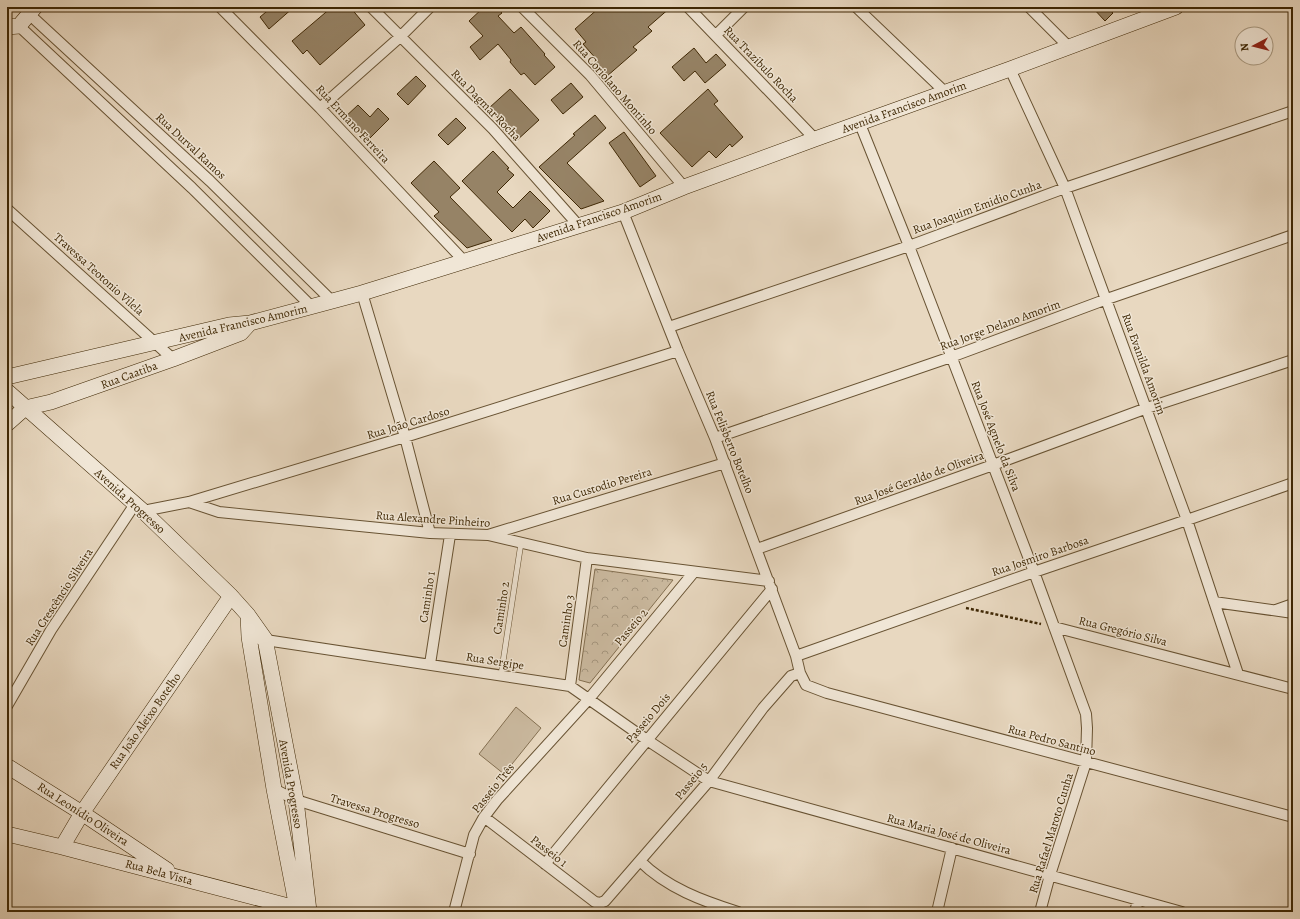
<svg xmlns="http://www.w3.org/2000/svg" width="1300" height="919" viewBox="0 0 1300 919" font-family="Alegreya,serif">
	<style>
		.green { fill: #cbbaa0; stroke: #847052 }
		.park { fill: url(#park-crowns); stroke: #847052 }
		.building { fill: #968366; stroke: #3e2704 }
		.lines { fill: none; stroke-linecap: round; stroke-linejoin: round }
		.lane-casing { stroke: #685333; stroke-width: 6 }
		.street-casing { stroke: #685333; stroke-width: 12 }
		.secondary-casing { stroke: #3e2704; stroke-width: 16 }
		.path { stroke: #3e2704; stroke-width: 2.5; stroke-dasharray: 3 2; stroke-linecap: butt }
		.lane { stroke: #f0e6d6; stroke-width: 5 }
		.street { stroke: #f0e6d6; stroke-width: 10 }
		.secondary { stroke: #f0e6d6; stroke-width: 15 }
		.labels { text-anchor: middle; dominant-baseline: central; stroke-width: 3; stroke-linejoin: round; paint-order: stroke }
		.street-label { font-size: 12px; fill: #3e2704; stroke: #f0e6d6 }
	</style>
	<defs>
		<pattern id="park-crowns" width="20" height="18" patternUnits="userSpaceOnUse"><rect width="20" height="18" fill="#cbbaa0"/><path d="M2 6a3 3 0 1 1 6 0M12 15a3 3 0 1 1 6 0" fill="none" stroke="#a69780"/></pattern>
	</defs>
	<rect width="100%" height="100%" fill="#e8d8c0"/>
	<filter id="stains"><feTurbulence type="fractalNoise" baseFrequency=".005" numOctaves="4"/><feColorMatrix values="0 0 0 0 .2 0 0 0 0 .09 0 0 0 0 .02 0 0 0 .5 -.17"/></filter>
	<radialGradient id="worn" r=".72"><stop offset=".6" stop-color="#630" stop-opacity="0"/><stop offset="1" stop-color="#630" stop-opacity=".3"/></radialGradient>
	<path class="green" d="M516,707l25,21 -37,46 -25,-20z"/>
	<path class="park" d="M595,569l78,11 -83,103 -11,-3z"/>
	<path class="building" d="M272,7h22l-25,22 -9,-12z
		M332,7h18l15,18 -45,40 -13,-15 -4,4 -11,-13z
		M484,7h12l6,6 -4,3 16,17 7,-6 24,27 -1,1 11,12 -20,18 -11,-12 -3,2 -11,-13 1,-2 -13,-16 -18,16 -10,-13 13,-11 -14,-15z
		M600,7h71l-23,20 4,4 -19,16 4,3 -31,27 -12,-13 4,-3 -15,-17 3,-2 -11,-13z
		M1092,7h14l7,6 -8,8z
		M694,48l12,15 10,-9 10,11 -21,18 -10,-12 -11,10 -12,-14z
		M416,76l10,10 -18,19 -11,-11z
		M571,83l12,14 -20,17 -12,-14z
		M510,89l29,31 -24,22 -12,-13 3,-2 -17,-19z
		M708,89l10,12 -4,3 29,33 -11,10 -2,-3 -14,14 -7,-7 -17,16 -32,-34z
		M358,105l12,12 8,-9 11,11 -21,21 -13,-14 -3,2 -9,-9z
		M595,115l11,13 -39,35 37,38 -23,8 -42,-42 36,-32 -2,-1z
		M456,118l10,10 -18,17 -10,-10z
		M624,132l32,44 -16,11 -31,-44z
		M493,151l16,17 -2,1 7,6 -17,17 16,16 17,-17 20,20 -17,17 -8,-9 -13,13 -50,-51z
		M434,161l26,27 -10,9 42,43 -25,8 -33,-32 5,-4 -28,-29z"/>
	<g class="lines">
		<defs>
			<path id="lane" d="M501,675l20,-132"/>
			<path id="street" d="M220,7l100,101 144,153
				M371,7l122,122 86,97
				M522,7l68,68 94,112
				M688,7l127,132
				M856,7l89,85
				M1029,7l40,40
				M29,14l181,167 122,120
				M19,26l173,162 120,119
				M716,35l28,-28
				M1010,69l55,119 122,332 51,154
				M320,108l80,-71 30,-30
				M860,124l49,122 125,326 52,142 1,14 -1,34 -36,113 -10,37
				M7,209l166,150
				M623,212l55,139 37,87 81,218 4,17 6,12 21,8 466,124
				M362,293l43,144 25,96
				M669,327l240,-81 156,-58 228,-77
				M715,438l236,-81 156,-58 186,-64
				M189,502l30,10 211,21 58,2 99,23 182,23
				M143,511l46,-9 216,-65 273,-86
				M488,535l237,-72
				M757,549l236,-84 154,-57 146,-48
				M1214,602l79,11
				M1276,610l17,-6
				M1054,627l239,62
				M259,639l311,47 77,54 62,41 473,131
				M796,656l238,-84 153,-52 106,-37
				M430,664l20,-129
				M570,686l17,-128
				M7,706l44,-76 84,-126
				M274,789l22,11 174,54
				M484,817l111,85 5,1 5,-2 104,-120 54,-73 28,-32 9,-3
				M640,861c27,27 63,40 98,51
				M545,864l227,-275
				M454,912l20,-77 10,-18 13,-17 91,-100 106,-128
				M937,912l15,-64
				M1135,912l3,-12"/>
			<path id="secondary" d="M7,27l12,-1 16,-19
				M7,377l222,-52 21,-2 112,-30 261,-81 61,-25 131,-48 195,-70 166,-62
				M7,391l136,120 88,85 17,19 17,24 31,161 13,111
				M7,424l18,-16 26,-6 122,-43 68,-26 9,-10
				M248,615l1,22 25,152 23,119
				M7,766l75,47 85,57
				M7,834l55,13 249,65
				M62,847l20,-34 149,-217"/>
		</defs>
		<use href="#lane" class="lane-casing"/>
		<use href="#street" class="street-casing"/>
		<use href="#secondary" class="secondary-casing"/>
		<path class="path" d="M966,608l75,16"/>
		<use href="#lane" class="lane"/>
		<use href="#street" class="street"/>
		<use href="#secondary" class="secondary"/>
	</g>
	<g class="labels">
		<g class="street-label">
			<text transform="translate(761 64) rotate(46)">Rua Trazibulo Rocha</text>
			<text transform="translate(615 87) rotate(49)">Rua Coriolano Montinho</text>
			<text transform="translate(486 105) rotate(46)">Rua Dagmar Rocha</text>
			<text transform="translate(904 107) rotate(-20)">Avenida Francisco Amorim</text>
			<text transform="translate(353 124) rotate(47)">Rua Ermano Ferreira</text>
			<text transform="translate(191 146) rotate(43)">Rua Durval Ramos</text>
			<text transform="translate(977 207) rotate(-20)">Rua Joaquim Emidio Cunha</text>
			<text transform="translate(599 217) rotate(-19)">Avenida Francisco Amorim</text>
			<text transform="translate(99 274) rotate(42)">Travessa Teotonio Vilela</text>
			<text transform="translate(243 323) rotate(-13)">Avenida Francisco Amorim</text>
			<text transform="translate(1000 325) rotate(-20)">Rua Jorge Delano Amorim</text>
			<text transform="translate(1144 364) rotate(70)">Rua Evanilda Amorim</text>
			<text transform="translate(129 375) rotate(-20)">Rua Caatiba</text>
			<text transform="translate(408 423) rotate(-17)">Rua João Cardoso</text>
			<text transform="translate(996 436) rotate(69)">Rua José Agnelo da Silva</text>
			<text transform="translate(730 442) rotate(68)">Rua Felisberto Botelho</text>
			<text transform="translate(919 478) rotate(-20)">Rua José Geraldo de Oliveira</text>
			<text transform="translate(602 486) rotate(-17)">Rua Custodio Pereira</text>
			<text transform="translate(130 501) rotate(42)">Avenida Progresso</text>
			<text transform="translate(433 519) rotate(4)">Rua Alexandre Pinheiro</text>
			<text transform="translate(1040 556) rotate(-19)">Rua Josmiro Barbosa</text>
			<text transform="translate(59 597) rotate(-57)">Rua Crescêncio Silveira</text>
			<text transform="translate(427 597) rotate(-81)">Caminho 1</text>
			<text transform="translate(501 608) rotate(-81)">Caminho 2</text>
			<text transform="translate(566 621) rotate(-82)">Caminho 3</text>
			<text transform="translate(631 627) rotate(-50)">Passeio 2</text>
			<text transform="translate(1123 631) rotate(14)">Rua Gregório Silva</text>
			<text transform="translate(495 661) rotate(9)">Rua Sergipe</text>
			<text transform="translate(648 718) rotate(-50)">Passeio Dois</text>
			<text transform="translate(145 721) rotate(-55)">Rua João Aleixo Botelho</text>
			<text transform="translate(1052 740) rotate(15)">Rua Pedro Santino</text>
			<text transform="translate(691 781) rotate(-51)">Passeio 5</text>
			<text transform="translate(291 784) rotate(80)">Avenida Progresso</text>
			<text transform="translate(493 788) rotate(-51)">Passeio Três</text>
			<text transform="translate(375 811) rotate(17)">Travessa Progresso</text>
			<text transform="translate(83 814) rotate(33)">Rua Leonídio Oliveira</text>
			<text transform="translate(1051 833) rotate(-73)">Rua Rafael Maroto Cunha</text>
			<text transform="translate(949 834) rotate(15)">Rua Maria José de Oliveira</text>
			<text transform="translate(549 851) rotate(38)">Passeio 1</text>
			<text transform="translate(159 872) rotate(15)">Rua Bela Vista</text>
		</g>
	</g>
	<rect width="1300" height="919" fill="none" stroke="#e8d8c0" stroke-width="24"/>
	<rect x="8" y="8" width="1284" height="903" fill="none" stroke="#3e2704" stroke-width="2"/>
	<rect x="12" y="12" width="1276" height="895" fill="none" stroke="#3e2704"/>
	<g transform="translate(1254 46) rotate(263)"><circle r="19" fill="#f0e6d6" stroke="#a99a82"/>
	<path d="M0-3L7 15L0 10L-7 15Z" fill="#8f2418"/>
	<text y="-6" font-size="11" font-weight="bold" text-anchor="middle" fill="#3e2704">N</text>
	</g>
	<rect width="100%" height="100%" filter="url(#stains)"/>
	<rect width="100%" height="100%" fill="url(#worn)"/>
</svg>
